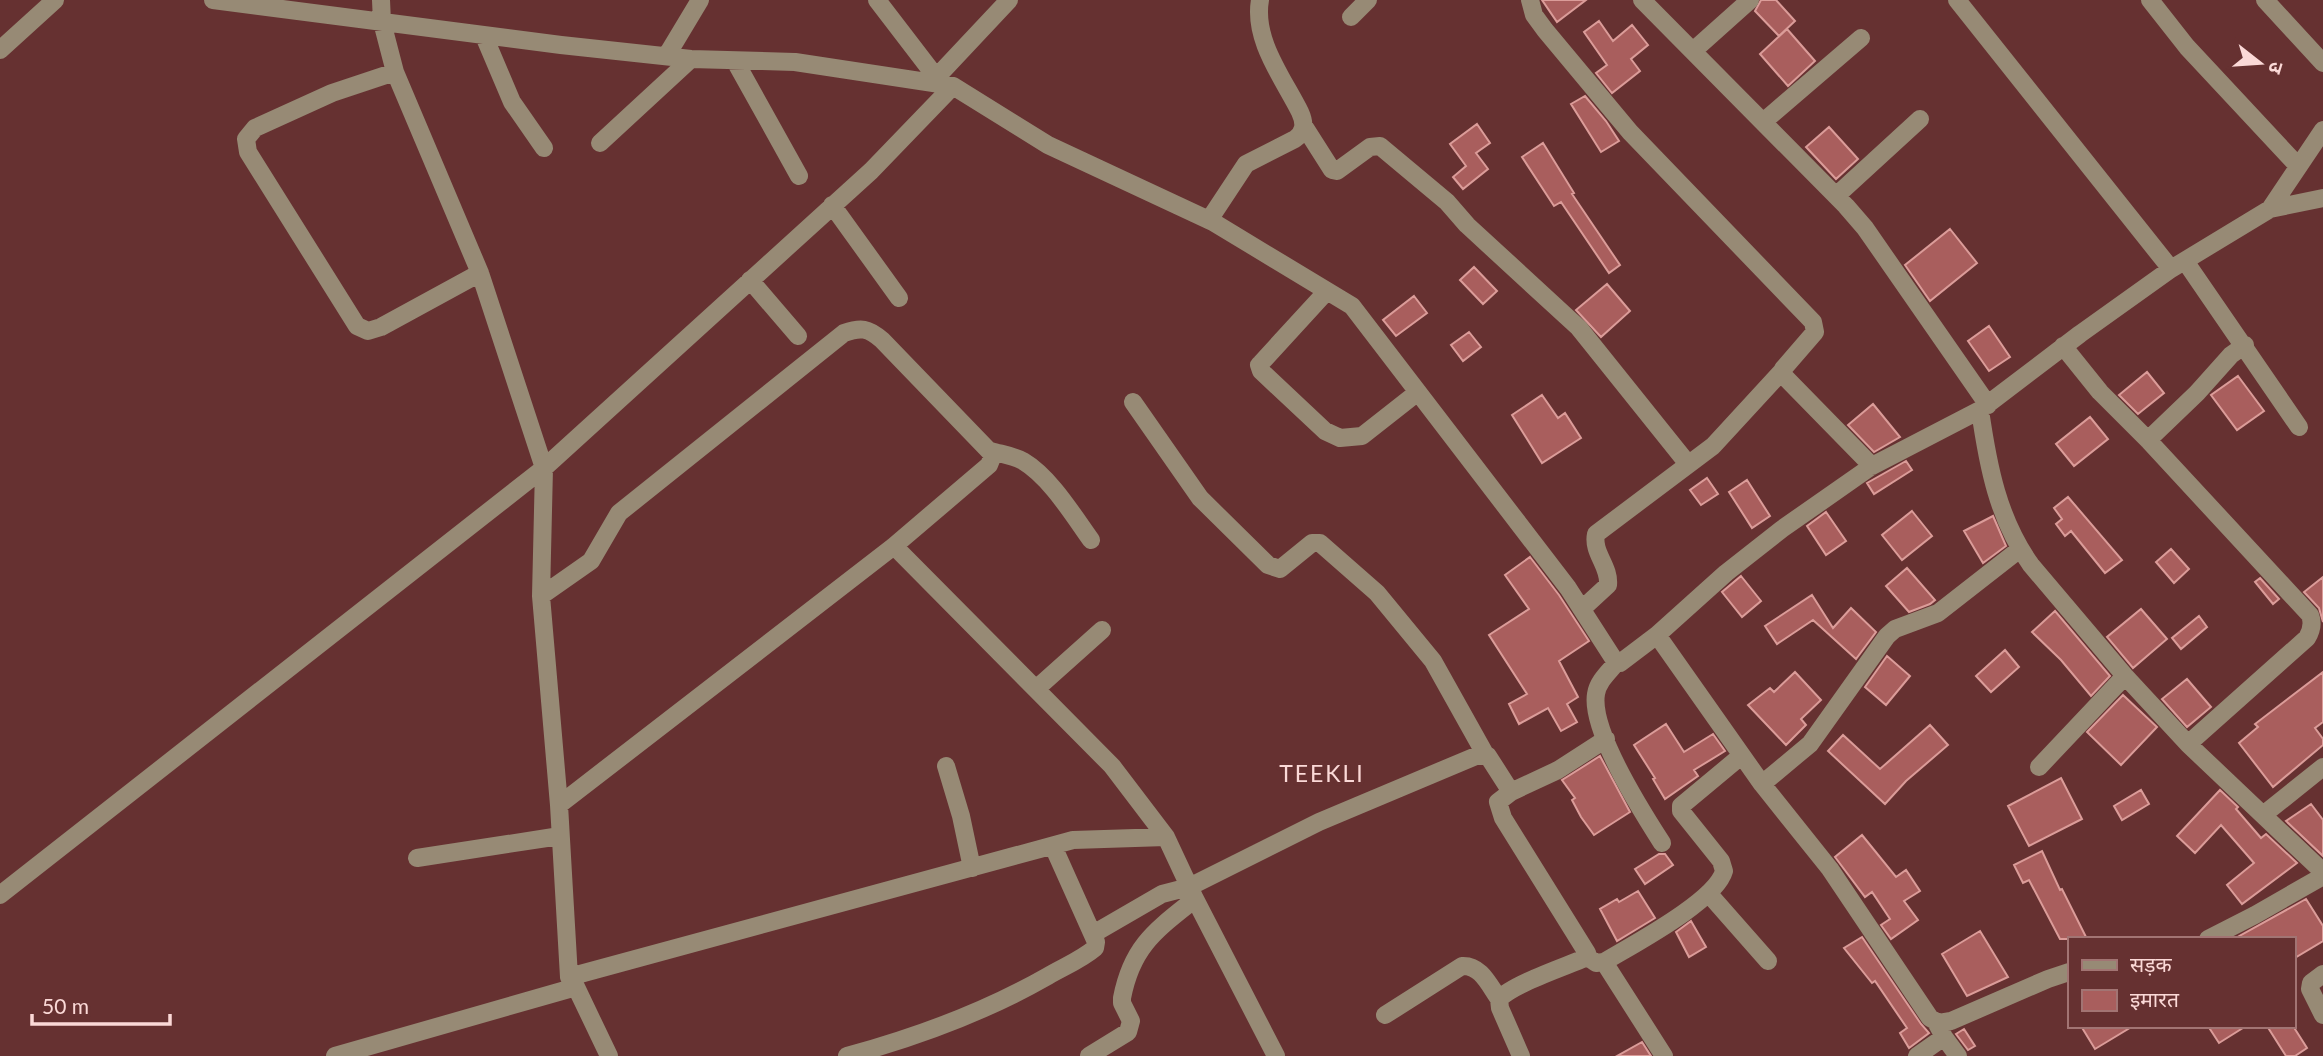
<svg xmlns="http://www.w3.org/2000/svg" width="2323" height="1056" viewBox="0 0 2323 1056" font-family="Lato,'Noto Sans Devanagari',sans-serif">
	<style>
		.building { fill: #a95e5d; stroke: #db9c99; stroke-width: 2 }
		.lines { fill: none; stroke-linecap: round; stroke-linejoin: round }
		.minor { stroke: #978a75; stroke-width: 18 }
		.labels { text-anchor: middle; dominant-baseline: central; stroke-width: 7; stroke-linejoin: round; paint-order: stroke }
		.quarter-label { font-size: 23px; letter-spacing: 2px; fill: #fbd9d7; stroke: #663131 }
	</style>
	<rect width="100%" height="100%" fill="#663131"/>
	<path class="building" d="M1542,0h44l-29,22z
		M1761,0h15l19,21 -16,15 -24,-25z
		M1599,21l14,20 19,-16 16,20 -17,14 9,12 -28,22 -16,-20 11,-8 -23,-33z
		M1787,29l28,32 -27,25 -28,-32z
		M1585,96l21,25 13,20 -18,11 -30,-48z
		M1477,124l13,19 -14,10 12,16 -25,20 -10,-12 13,-11 -16,-22z
		M1829,127l29,32 -22,20 -30,-32z
		M1543,143l31,50 -2,1 48,71 -11,8 -48,-71 -7,4 -32,-49z
		M1950,229l27,34 -47,38 -25,-36z
		M1474,267l23,24 -14,13 -23,-24z
		M1607,284l23,27 -29,26 -25,-27z
		M1414,296l13,17 -31,23 -13,-16z
		M1989,326l21,31 -21,14 -21,-30z
		M1469,332l12,15 -18,14 -12,-16z
		M2147,372l17,21 -26,21 -19,-19z
		M2238,376l26,35 -27,19 -26,-35z
		M1542,395l16,23 7,-5 16,25 -39,25 -30,-48z
		M1873,404l27,33 -26,15 -26,-27z
		M2090,417l18,22 -34,27 -18,-22z
		M1906,461l6,9 -38,24 -7,-11z
		M1707,478l11,16 -17,11 -11,-15z
		M1747,480l23,36 -18,12 -23,-36z
		M2068,497l54,63 -17,13 -34,-42 -6,5 -9,-12 6,-5 -8,-11z
		M1912,511l20,25 -30,24 -20,-25z
		M1826,512l20,29 -20,14 -19,-29z
		M1993,516l13,30 -23,17 -19,-32z
		M2171,549l18,20 -15,14 -18,-21z
		M1530,557l29,38 30,46 -30,20 19,36 -11,7 10,18 -16,9 -13,-23 -29,16 -10,-20 18,-10 -38,-59 40,-26 -24,-34z
		M1907,568l28,32 -5,4 -21,8 -23,-26z
		M1741,576l20,25 -19,16 -20,-25z
		M2323,577v45l-4,-14 -15,-16z
		M2260,578l19,21 -6,5 -18,-22z
		M1812,595l21,33 18,-20 25,24 -20,27 -43,-39 -36,24 -12,-18z
		M2141,609l26,30 -34,29 -26,-31z
		M2055,611l55,65 -19,20 -30,-36 -29,-28z
		M2199,616l8,11 -26,22 -9,-11z
		M2005,650l14,17 -28,25 -15,-16z
		M1887,656l23,20 -24,29 -21,-18z
		M1795,672l26,28 -20,19 5,6 -20,20 -38,-40 22,-17 4,4z
		M2323,672v50l-8,6 8,11v6l-50,42 -34,-44 19,-16 -3,-3z
		M2187,679l24,28 -24,20 -25,-28z
		M2123,695l34,32 -36,38 -34,-33z
		M1666,724l18,28 29,-18 12,17 -31,19 4,6 -33,23 -12,-20 2,-1 -21,-33z
		M1930,725l18,20 -42,36 -21,23 -57,-53 15,-16 37,34z
		M1600,756l30,56 -36,23 -13,-18 -9,-17 3,-2 -13,-18z
		M2061,778l21,41 -53,27 -21,-40z
		M2141,790l8,14 -27,16 -8,-14z
		M2220,790l18,17 -2,2 25,29 5,-4 31,29 -55,41 -15,-19 27,-22 -33,-38 -26,28 -18,-17z
		M2311,804l12,16v36l-37,-35z
		M1862,835l34,42 10,-7 14,21 -16,10 14,19 -27,19 -10,-14 9,-6 -18,-27 -7,5 -30,-40z
		M2042,851l18,39 2,-1 25,50h-27l-31,-59 -6,3 -9,-18z
		M1659,854h6l8,11 -28,19 -10,-15z
		M1638,891l17,27 -38,23 -17,-32 17,-10 2,3z
		M2306,899l17,27v15l-30,18v-20h-59z
		M1691,921l15,26 -17,10 -13,-25z
		M1980,931l28,46 -41,19 -25,-42z
		M1862,937l59,87 8,9 -20,15 -9,-15 7,-5 -32,-47 -3,2 -28,-35z
		M2081,1026h52l-38,23z
		M2208,1026h38l-27,17z
		M2267,1026h26l14,22 -12,8h-9z
		M1964,1029l11,17 -7,4 -12,-16z
		M1642,1042l9,14h-34z"/>
	<g class="lines">
		<path class="minor" d="M213,0l348,45 130,14 104,3 158,24 95,59 165,77 139,84 216,282 47,73 5,2 37,-28 69,-62 56,-44 90,-63 108,-56 100,-76 91,-65 99,-60 53,-11
			M381,0l1,22 13,50 85,201 64,195 -3,128 18,209 10,172 7,10 33,69
			M877,0l59,77
			M1530,0l4,15 11,15 85,102 183,190 2,10 -32,37 -1,5 90,92
			M1642,0l204,206 19,22 123,177
			M1957,0l214,269
			M2150,0l37,47 111,119
			M2265,0l58,63
			M1351,17l17,-17
			M484,36l28,66 32,46
			M0,50l55,-50
			M1693,51l57,-51
			M667,55l33,-55
			M735,61l64,115
			M395,72l-63,21 -77,35 -9,11 2,13 109,174 11,5 13,-4 99,-54
			M932,82l77,-82
			M1763,122l98,-84
			M1304,126l28,44 5,1 33,-24 10,-1 67,56 20,23 112,103 109,136
			M600,143l91,-84
			M1836,196l84,-77
			M832,205l67,93
			M2270,209l53,-79
			M1209,220l37,-56 49,-25c10,-7 10,-16 5,-27 -17,-34 -47,-72 -40,-112
			M2185,261l114,166
			M750,280l48,56
			M1327,291l-66,72 -2,2 2,6 64,60 15,7 22,-2 56,-44
			M2063,346l37,46 48,48 162,175c3,8 2,15 -3,23l-119,106
			M1133,402l67,96 68,67 12,4 32,-26h8l57,50 56,68 52,93
			M1980,410c8,56 18,109 51,155l94,111 63,68 135,128
			M2148,440l49,-47 34,-38 14,-10
			M991,451c10,3 23,5 32,10 27,16 50,54 68,79
			M894,546l218,220 54,71 29,62 81,157
			M541,596l50,-35 28,-48 225,-180c17,-6 24,-5 38,7l111,115 -4,10 -95,81 -335,259
			M1582,609l26,-24c2,-19 -16,-32 -12,-51l117,-88 69,-75
			M1657,635l105,149 68,85 100,149 9,5 12,-2 97,-42 21,-7
			M1617,662c-8,10 -19,19 -21,32 -6,36 46,118 66,149
			M1036,689l66,-59
			M946,766l15,50 11,52
			M2039,767l86,-91
			M1762,784l48,-40 77,-108 8,-7 43,-16 82,-64
			M2263,815l60,-48
			M417,858l143,-22
			M1709,894l59,67
			M0,895l544,-427 327,-297 82,-85
			M1093,934l69,-40 27,-7 130,-65 157,-66h12l23,36
			M2208,939l47,-24 68,-39
			M1586,956l10,7 8,-1c28,-17 112,-61 120,-91l-3,-10 -40,-50v-5l60,-50
			M1604,962l60,94
			M2323,974l-12,9 -1,6 13,26
			M569,977l504,-137 93,-3
			M1385,1015l77,-49c19,-1 27,19 37,33
			M1944,1037l14,19
			M335,1056l241,-69
			M847,1056c70,-19 138,-44 201,-80 15,-9 33,-16 47,-28l1,-6 -43,-96
			M1089,1056l39,-24 3,-11 -9,-18v-5c10,-52 34,-68 73,-99
			M1521,1056l-21,-48 -1,-9c14,-15 65,-32 86,-41l2,-5 -84,-135 -5,-16 13,-10 47,-22 48,-31
			M1917,1056l27,-19 -8,-15"/>
	</g>
	<g class="labels">
		<g class="quarter-label">
			<text x="1322" y="773">TEEKLI</text>
		</g>
	</g>
	<rect x="2068" y="937" width="228" height="91" fill="#663131" stroke="#a27473" stroke-width="2"/>
	<rect x="2082" y="960" width="35" height="10" fill="#978a75" stroke="#a27473" stroke-width="2"/>
	<text x="2130" y="972" font-size="21" fill="#fbd9d7">सड़क</text>
	<rect x="2082" y="990" width="35" height="21" fill="#a95e5d" stroke="#a27473" stroke-width="2"/>
	<text x="2130" y="1007" font-size="21" fill="#fbd9d7">इमारत</text>
	<g transform="translate(2260 63) rotate(107)" stroke="#663131" stroke-width="5" paint-order="stroke">
	<path d="M0-5L12 26L0 18L-12 26Z" fill="#fbd9d7"/>
	<text y="-10" font-size="19" font-weight="bold" text-anchor="middle" fill="#fbd9d7">उ</text>
	</g>
	<path d="M32 1014v10h138v-10" fill="none" stroke="#fbd9d7" stroke-width="3.5"/>
	<text x="42" y="1014" font-size="21" fill="#fbd9d7" stroke="#663131" stroke-width="5" paint-order="stroke">50 m</text>
</svg>
